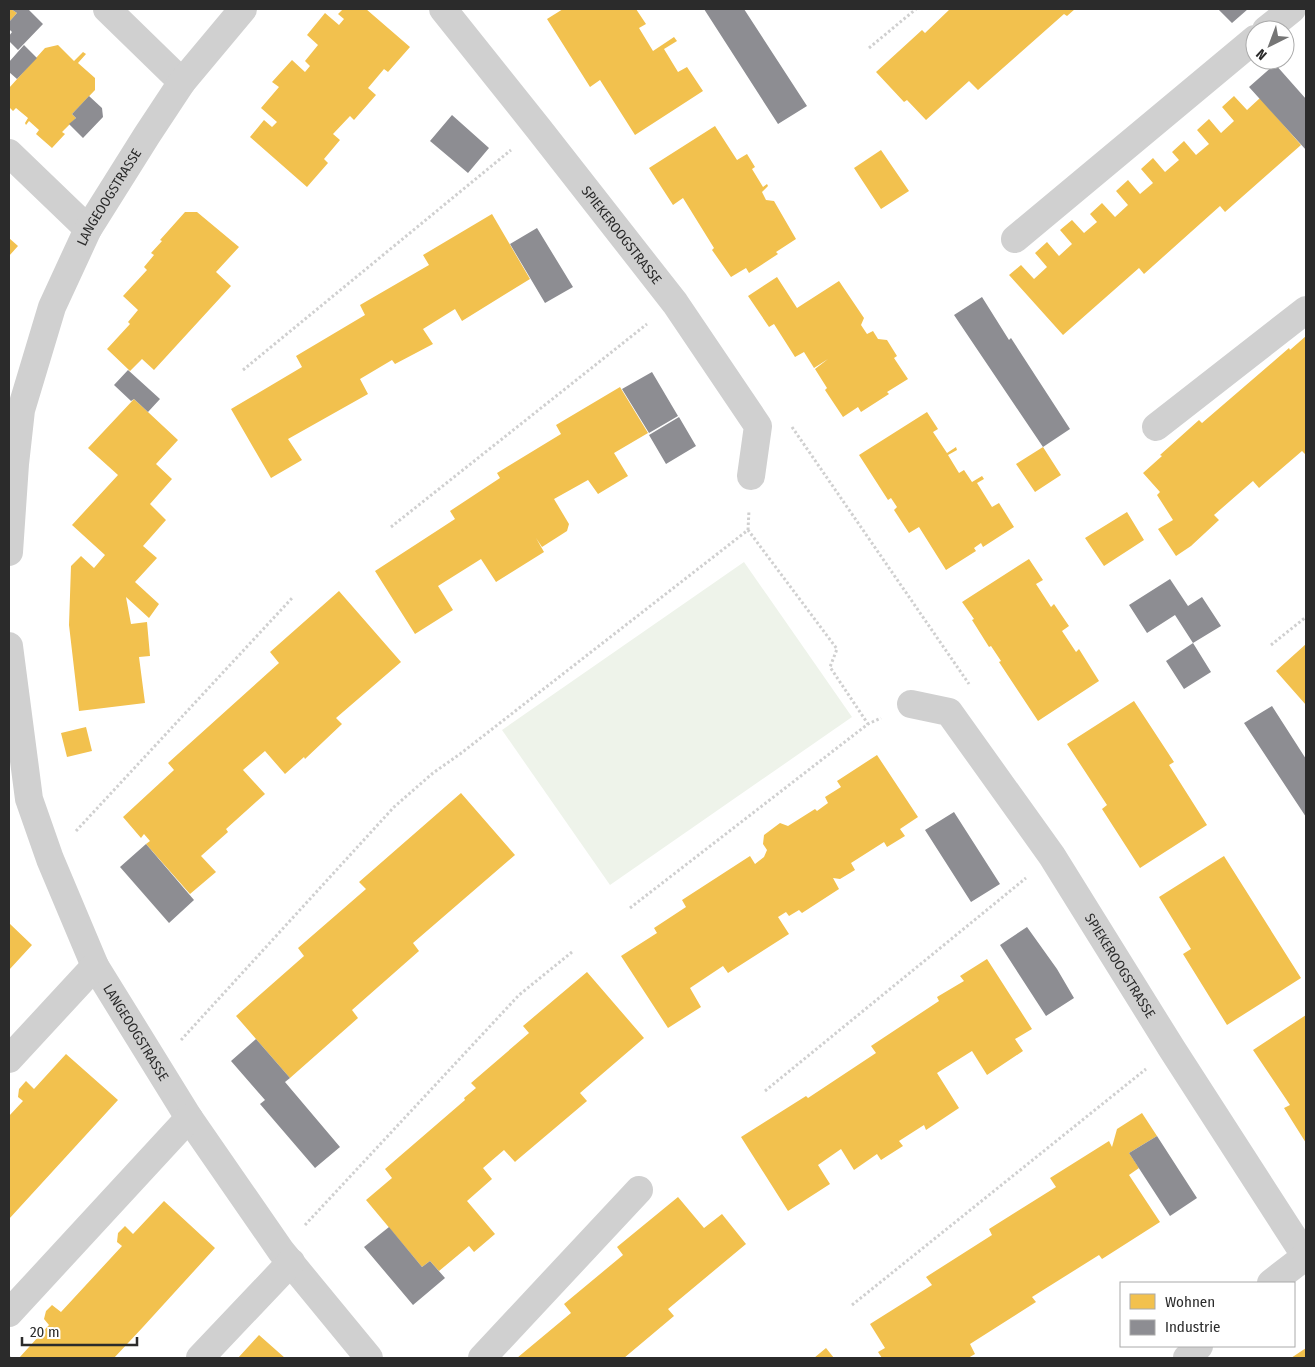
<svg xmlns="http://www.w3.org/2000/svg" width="1315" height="1367" viewBox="0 0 1315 1367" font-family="'Fira Sans Condensed',sans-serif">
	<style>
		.green { fill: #eef3ea }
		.homes { fill: #f2c14e }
		.industry { fill: #8d8d92 }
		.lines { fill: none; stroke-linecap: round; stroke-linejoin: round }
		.path { stroke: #d0d0d0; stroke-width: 3; stroke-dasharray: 2.5 2.5; stroke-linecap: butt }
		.minor { stroke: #d0d0d0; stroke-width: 28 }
		.labels { text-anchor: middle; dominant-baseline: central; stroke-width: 5; stroke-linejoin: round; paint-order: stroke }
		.street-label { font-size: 14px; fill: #2b2b2b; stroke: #fff }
	</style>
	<rect width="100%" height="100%" fill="#fff"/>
	<path class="green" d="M744,562l108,155 -242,168 -108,-155z"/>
	<path class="homes" d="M9,9h2l6,4 -8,9z
		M343,9h23l44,38 -22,25 -4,-3 -16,19 8,7 -22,25 -4,-4 -17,18 7,6 -16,19 4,4 -21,24 -57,-50 14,-17 8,7 5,-5 -16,-14 18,-21 -7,-5 20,-22 13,12 5,-6 -5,-5 13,-16 -11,-10 18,-22 14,12 5,-6 -6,-5z
		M563,9h73l10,15 -7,4 14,23 21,-14 3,4 -13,8 14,23 9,-5 16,24 -68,44 -35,-55 -10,7 -43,-68z
		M950,9h125l-8,7 -3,-2 -86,76 -9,-9 -43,39 -19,-20 -3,2 -28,-30 46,-42 3,3z
		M58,45l16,16 9,-9 3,2 -8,9 17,15v12l-23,24 4,4 -14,14 3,2 -13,14 -16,-14 3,-4 -10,-9 -3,4 -1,-2 3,-5 -12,-10 -3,3 -4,-4v-19l36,-40z
		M1234,96l13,14 13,-12 41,47 -76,67 -5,-6 -76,68 -5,-6 -76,67 -54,-60 12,-10 13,14 13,-12 -12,-14 12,-11 12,14 13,-12 -12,-14 12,-10 12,13 13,-11 -7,-8 12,-11 13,14 13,-12 -12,-14 12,-11 12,14 13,-11 -12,-14 12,-11 12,14 14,-12 -7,-8 12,-11 12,14 13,-11 -12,-14 12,-11 12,14 13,-12 -12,-14z
		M715,126l22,34 10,-6 8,13 -3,2 11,18 4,-3 1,2 -6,6 4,8 8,1 22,38 -20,13 2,2 -29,19 -3,-5 -15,9 -19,-27 2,-2 -31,-50 -10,7 -24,-37z
		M881,150l28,41 -28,18 -27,-41z
		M185,212h12l42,35 -23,25 15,14 -77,84 -12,-11 -12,12 -23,-22 23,-25 -2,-2 10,-12 -15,-14 24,-26 -3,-3 10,-12 -3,-2 11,-12 -2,-1z
		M492,214l38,65 -68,42 -7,-12 -32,20 10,15 -38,20 -3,-4 -32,19 8,15 -80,45 14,21 -31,18 -40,-69 71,-42 -6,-11 69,-41 -5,-10 69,-40 -6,-10z
		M9,238l9,8 -9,10z
		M777,277l20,31 42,-27 25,37 -3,7 6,9 6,-3 5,8 9,1 10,16 -3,2 14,21 -21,13 2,2 -28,18 -3,-5 -15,10 -18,-27 2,-2 -12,-19 13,-10 -14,9 -10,-16 -9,5 -21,-33 -5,3 -21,-31z
		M1306,336v117l-1,1 -3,-3 -43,37 -6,-7 -39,34 5,5 -28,26 -15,10 -18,-27 15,-9 -16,-25 3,-3 -17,-19 19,-17 -2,-1 39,-35 3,3 87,-75 1,2z
		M620,387l28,46 -34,20 14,23 -30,18 -10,-14 -34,19 15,25 -2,7 -25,16 -6,-9 8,14 -48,30 -15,-23 -43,27 15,24 -38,24 -40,-63 80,-52 -5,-8 50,-33 -3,-5 64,-39 -5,-9z
		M134,399l44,41 -22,24 16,15 -22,25 16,16 -23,26 14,12 -22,24 24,22 -10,14 -23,-21 5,27 16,-2 3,34 -11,1 6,46 -66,8 -10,-86 2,-59 10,-10 13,12 11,-13 -33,-30 46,-50 -30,-27z
		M927,412l11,17 -5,3 14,21 9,-6 1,3 -9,5 11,18 5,-3 8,12 10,-6 2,3 -7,4 15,24 7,-4 15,24 -31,20 -2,-4 -7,5 2,3 -30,19 -27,-43 -10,6 -15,-23 3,-3 -6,-9 -3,2 -29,-45z
		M1043,447l18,28 -26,17 -19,-28z
		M1127,512l17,28 -40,26 -19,-28z
		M1029,559l14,21 -7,4 15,23 3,-3 15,22 -7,5 14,21 3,-3 20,32 -61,40 -39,-59 2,-1 -10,-15 -2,1 -17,-27 2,-1 -12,-17z
		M339,591l62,71 -65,56 6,6 -37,35 -1,-2 -19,17 -20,-23 -22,19 22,24 -39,35 2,3 -27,24 15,16 -26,22 -44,-50 4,-3 -6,-7 -3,4 -18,-21 51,-47 -6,-7 111,-100 -9,-11z
		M1306,644v61l-30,-34z
		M1134,701l40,61 -5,3 38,60 -67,43 -38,-59 5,-4 -40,-61z
		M86,727l6,24 -25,6 -6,-24z
		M877,755l41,62 -18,12 5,7 -18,11 -3,-5 -33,21 4,7 -15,9 -7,-1 6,11 -37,24 -3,-3 -10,6 -3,-4 -8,5 11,17 -61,39 -5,-7 -33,22 11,19 -33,21 -47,-72 36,-23 -3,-5 32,-21 -4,-7 68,-44 5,8 9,-7 3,-7 -4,-6 1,-9 16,-12 8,3 27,-17 2,2 11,-8 -3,-6 16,-10 -4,-6z
		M461,793l54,62 -102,88 6,8 -67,59 6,8 -68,60 -54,-62 68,-60 -6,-8 68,-59 -7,-7z
		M1224,856l77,122 -74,47 -44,-71 8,-5 -32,-52z
		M9,923l23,22 -23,25z
		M987,959l45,70 -17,10 8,12 -36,24 -15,-24 -35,22 22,35 -33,22 -2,-5 -25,16 4,5 -22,14 -4,-6 -23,16 -13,-21 -23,16 12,19 -42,27 -47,-74 65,-41 2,2 68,-45 -5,-7 68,-45 -2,-4 27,-16 -4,-5z
		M587,972l57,66 -64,55 7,8 -71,60 -1,1 -11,-12 -21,18 9,11 -25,22 28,33 -21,18 -5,-6 -30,25 -9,-10 -8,6 -56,-67 26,-22 -7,-9 80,-69 -1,-2 12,-10 -5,-5 58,-50 -6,-7z
		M1306,1015v128l-22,-35 6,-3 -37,-55z
		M66,1054l52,46 -109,119v-103l14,-15 -5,-4 1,-8 7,-8 8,8z
		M1142,1113l15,23 -28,17 10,15 -10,7 31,47 -58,37 -3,-4 -67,42 4,5 -66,42 5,10 -7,4h-86l-4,-6 7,-4 -15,-24 62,-39 -6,-8 66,-42 -3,-6 67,-42 -6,-9 59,-37 3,6 5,-18z
		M678,1197l26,31 18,-14 24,30 -78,65 6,7 -50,42h-107l54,-45 -7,-9 59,-49 -6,-8z
		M164,1201l51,47 -72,79 -29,31h-95l30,-33 -5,-6 2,-8 6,-6 9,7 61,-66 -5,-4 1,-9 7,-7 8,8z
		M259,1335l26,23h-47z
		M826,1348l8,10h-20z
		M1306,1348v10h-15z"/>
	<path class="industry" d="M11,9h17l15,15 -25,26 -9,-9v-5l3,-4 -3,-3v-7l8,-9z
		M704,9h40l63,97 -29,18z
		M1218,9h30l-16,14z
		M24,45l13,13 -20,21 -8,-7v-10z
		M1275,64l31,35v51l-57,-63z
		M89,96l13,12 1,9 -20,21 -14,-14 7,-6 -4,-4z
		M452,115l37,33 -21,25 -38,-32z
		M537,228l36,59 -28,16 -35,-59z
		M982,297l27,43 2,-2 59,91 -27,18 -89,-132z
		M128,370l32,29 -12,13 -14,-13 -3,2 -17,-16z
		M652,372l26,44 -29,17 -27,-44z
		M679,417l17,29 -30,18 -17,-29z
		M1170,579l18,27 14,-9 19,29 -28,17 -18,-28 -28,18 -18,-28z
		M1193,643l18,29 -27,17 -18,-28z
		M1272,706l34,53v58l-62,-94z
		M954,812l46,72 -29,18 -46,-72z
		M146,844l48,56 -25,23 -49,-56z
		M1027,927l30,42 17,29 -28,18 -46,-71z
		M256,1039l34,39 -5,4 55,65 -25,21 -55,-64 5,-4 -34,-39z
		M1157,1136l40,62 -27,18 -41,-63z
		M389,1227l33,40 8,-6 15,17 -32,27 -49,-58z"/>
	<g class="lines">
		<path class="path" d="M869,48l47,-39
			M243,370l268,-220
			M792,427l177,257
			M391,527l256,-203
			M748,530l1,-20
			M1271,645l35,-28
			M76,831l217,-234
			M630,908l238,-184 13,-6
			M181,1040l213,-233 39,-34 27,-19 288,-224 89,119 -7,18 38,57
			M765,1091l261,-213
			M305,1225l214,-230 53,-43
			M852,1305l294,-236
			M9,1357l1,1"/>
		<g class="minor">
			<path d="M107,9l75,73"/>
			<path id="s1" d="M443,9l95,119 137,175 83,123 -7,50"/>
			<path d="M1266,30l26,-21"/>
			<path d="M9,153l79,76"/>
			<path d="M1015,239l240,-200"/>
			<path d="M1156,427l150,-117"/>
			<path id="s2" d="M9,552l6,-88 6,-54 31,-103 36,-78 59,-94 35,-53 61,-73"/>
			<path id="s3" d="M9,646l20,153 21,60 45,107 94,152 92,133 88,107"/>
			<path id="s4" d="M911,704l38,8 103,144 120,193 134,208"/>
			<path d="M9,1059l86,-93"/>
			<path d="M1271,1283l35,-27"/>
			<path d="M9,1313l180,-195"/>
			<path d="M200,1358l91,-96"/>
			<path d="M482,1358l157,-168"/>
			<path d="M1187,1358l12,-12"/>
		</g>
	</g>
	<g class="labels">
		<g class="street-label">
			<text stroke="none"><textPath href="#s2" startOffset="374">LANGEOOGSTRASSE</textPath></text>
			<text stroke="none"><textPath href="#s1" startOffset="288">SPIEKEROOGSTRASSE</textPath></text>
			<text stroke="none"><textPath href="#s4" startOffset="345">SPIEKEROOGSTRASSE</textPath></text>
			<text stroke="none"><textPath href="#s3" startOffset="412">LANGEOOGSTRASSE</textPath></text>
		</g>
	</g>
	<rect width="1315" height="1367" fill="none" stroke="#2b2b2b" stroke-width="20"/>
	<rect x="1120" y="1282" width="175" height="65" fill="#ffffff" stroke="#aaaaaa"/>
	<rect x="1130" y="1294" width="25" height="15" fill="#f2c14e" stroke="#aaaaaa"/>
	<text x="1165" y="1307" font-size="15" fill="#2b2b2b">Wohnen</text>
	<rect x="1130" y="1320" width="25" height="15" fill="#8d8d92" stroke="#aaaaaa"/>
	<text x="1165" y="1332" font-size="15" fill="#2b2b2b">Industrie</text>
	<g transform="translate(1270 45) rotate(222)"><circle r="24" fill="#ffffff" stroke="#aaaaaa"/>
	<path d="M0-4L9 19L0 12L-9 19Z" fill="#757575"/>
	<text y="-8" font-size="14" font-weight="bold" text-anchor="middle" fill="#2b2b2b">N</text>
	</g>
	<path d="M22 1337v8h115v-8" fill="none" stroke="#2b2b2b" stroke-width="2.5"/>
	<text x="30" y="1337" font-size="15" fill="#2b2b2b" stroke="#ffffff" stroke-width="4" paint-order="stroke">20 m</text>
</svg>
